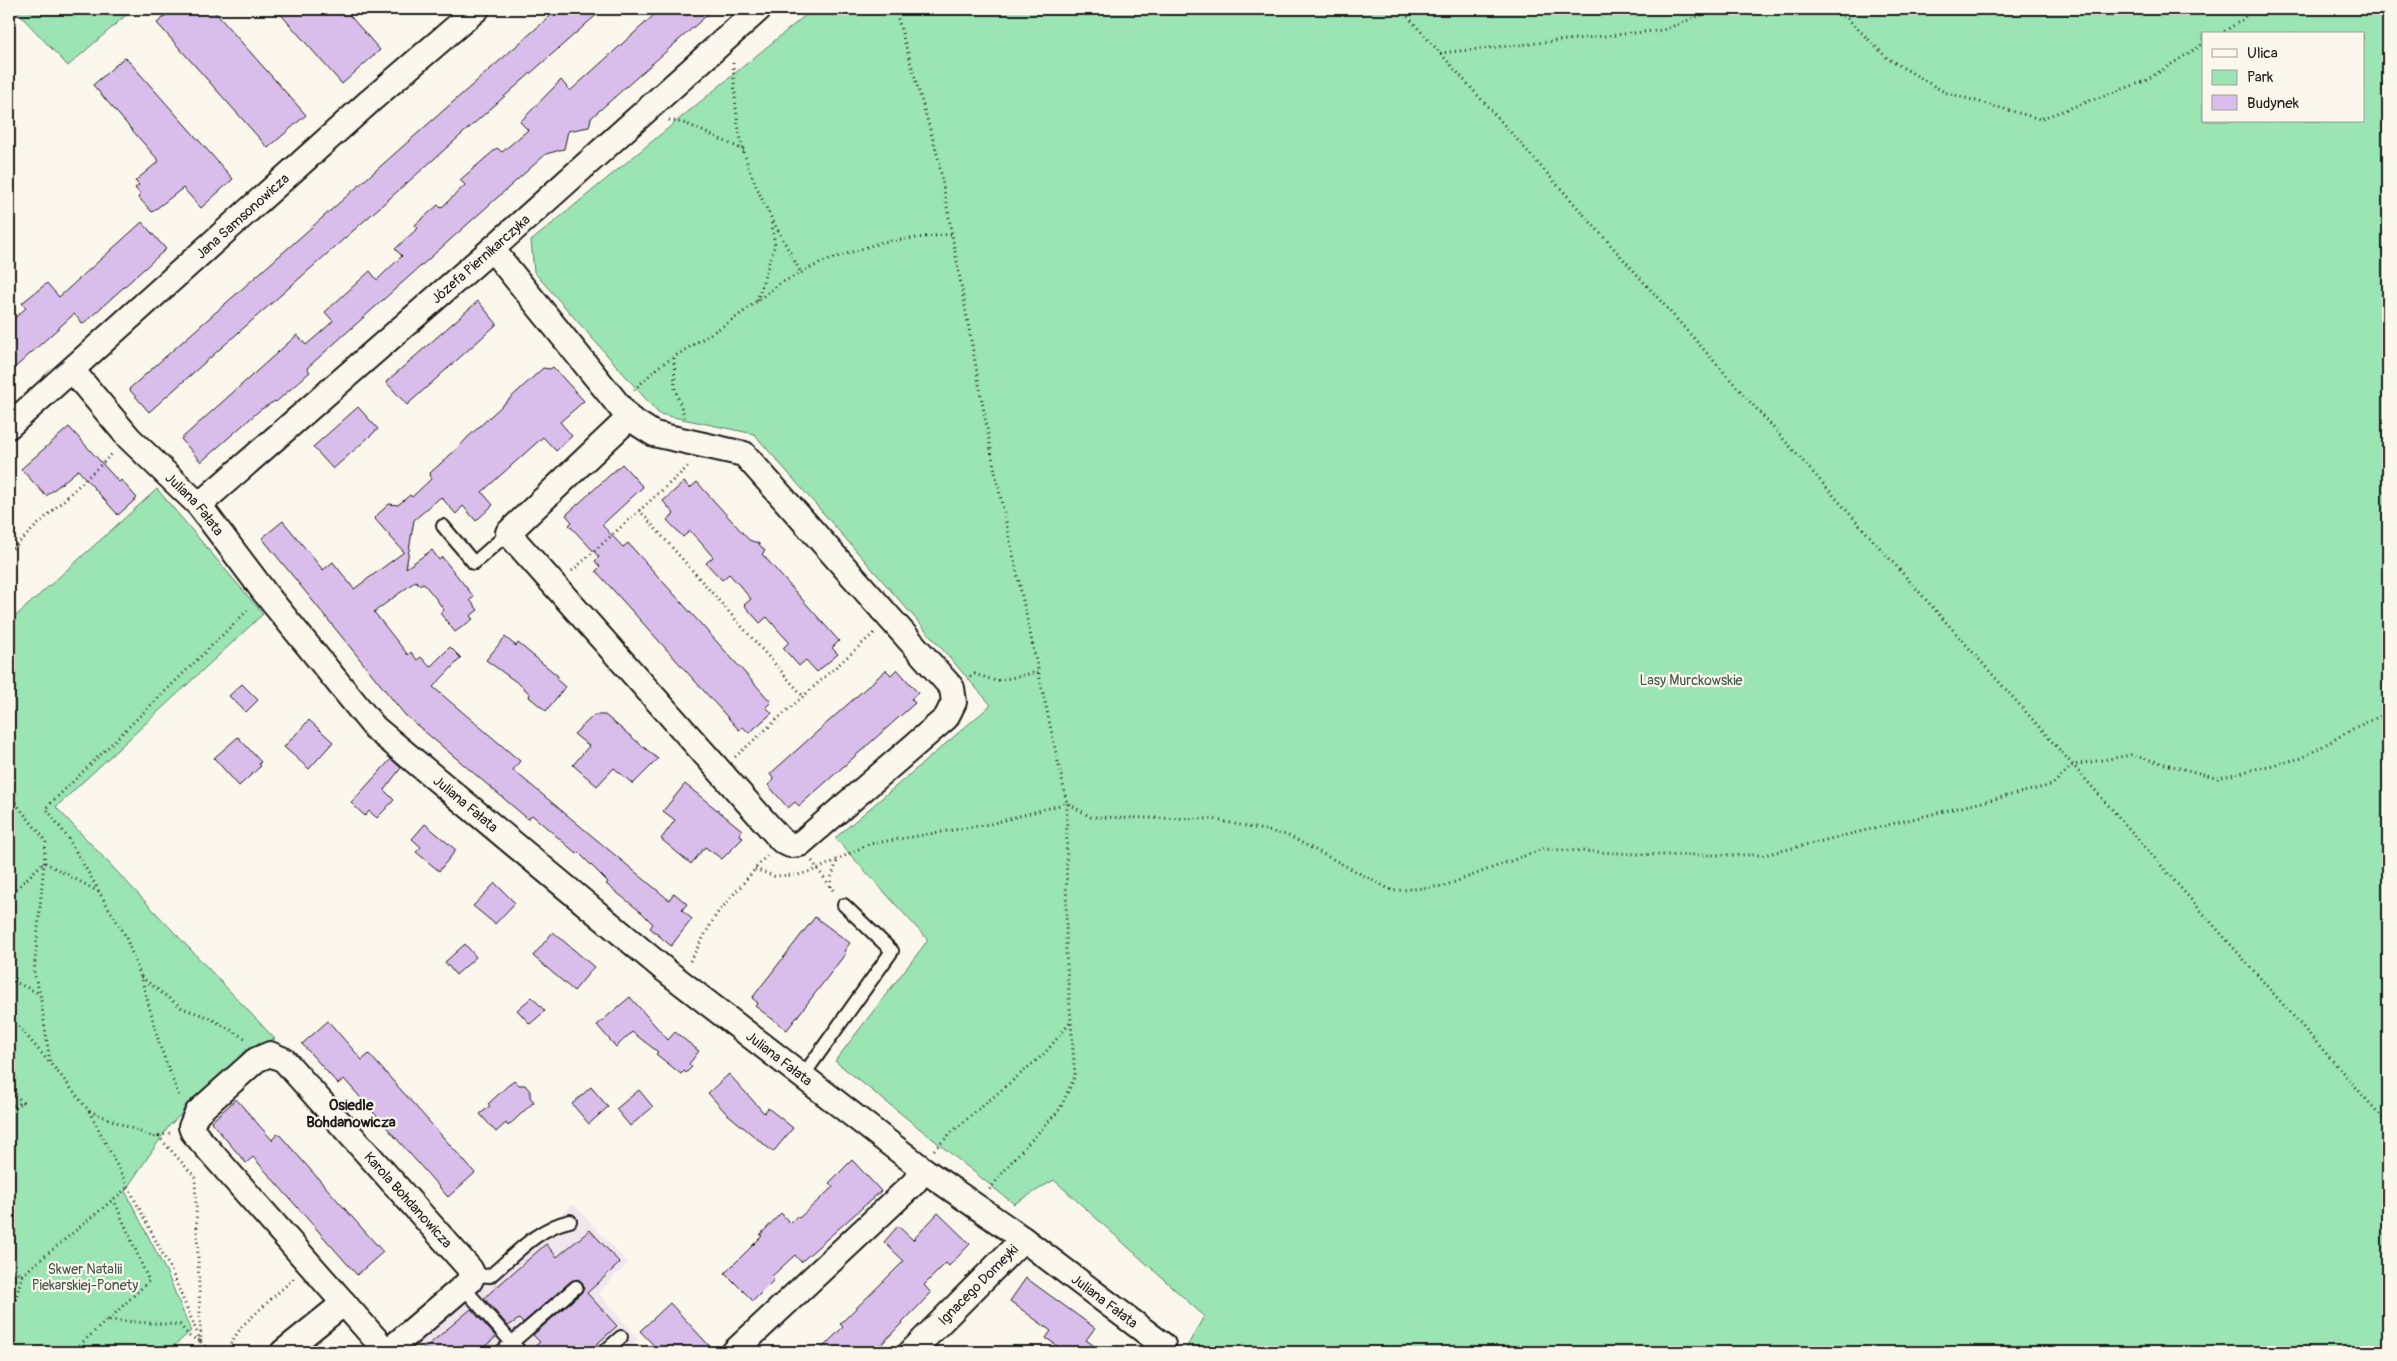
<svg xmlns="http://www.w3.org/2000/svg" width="2397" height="1361" viewBox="0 0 2397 1361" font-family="Pangolin,sans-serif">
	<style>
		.built { fill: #f1e6ec }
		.green { fill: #9be4b3; stroke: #5c8068; fill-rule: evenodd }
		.building { fill: #d9bdeb; stroke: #1c1c1c }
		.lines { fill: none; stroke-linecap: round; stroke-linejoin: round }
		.lane-casing { stroke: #1c1c1c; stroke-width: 16 }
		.street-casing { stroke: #1c1c1c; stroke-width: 28 }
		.path { stroke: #1c1c1c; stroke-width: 3; stroke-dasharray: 1 4; stroke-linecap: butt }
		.lane { stroke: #fbf7ec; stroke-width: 12 }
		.street { stroke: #fbf7ec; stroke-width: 24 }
		.labels { text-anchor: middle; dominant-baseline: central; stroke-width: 4.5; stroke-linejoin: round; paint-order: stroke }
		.street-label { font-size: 14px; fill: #1c1c1c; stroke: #fbf7ec }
		.park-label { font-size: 14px; fill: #425849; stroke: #fbf7ec }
		.neighbourhood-label { font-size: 15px; font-weight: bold; fill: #1c1c1c; stroke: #fbf7ec }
	</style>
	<rect width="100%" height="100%" fill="#fbf7ec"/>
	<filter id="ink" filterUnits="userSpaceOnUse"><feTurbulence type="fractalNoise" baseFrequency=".02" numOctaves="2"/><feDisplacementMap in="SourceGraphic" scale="10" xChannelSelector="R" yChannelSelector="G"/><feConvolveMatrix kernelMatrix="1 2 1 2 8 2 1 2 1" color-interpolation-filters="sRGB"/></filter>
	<g filter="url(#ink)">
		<path class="built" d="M573,1204l55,59 -30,30 40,46 -14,13h-220z"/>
		<path class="green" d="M22,9h111l-65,57 -50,-53z
			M813,9h1575v1343h-1204l20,-36 -150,-136 -40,24 -179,-143 93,-121 -93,-102 156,-133 -237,-271 -95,-20 -125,-142 -3,-31zM2203,34h160v87h-160z
			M157,489l106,125 -207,193 219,232 -26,9 -80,78 -44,65 42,82 24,58 -24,21h-158v-730z"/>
		<path class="building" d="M173,9h39l94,106 -38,33 -111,-125z
			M276,9h68l36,41 -38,34z
			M558,9h45l-454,403 -20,-23z
			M646,9h68l-123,109 -2,9 -21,4 -4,18 -18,5 -239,214 3,4 -34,30 -1,-1 -15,9 -59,52 -20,-23 116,-104 9,10 14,-12 13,-12 -8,-9 45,-41 7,9 25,-24 -7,-7 23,-21 -3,-3 23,-20 3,3 24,-23 -5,-5 29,-25 8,-7 5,4 26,-22 -8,-8 41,-42 9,11 83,-75z
			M125,57l108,122 -32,29 -18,-20 -31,24 -14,-15 3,-2 -6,-7 4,-3 -4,-4 24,-20 -66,-76z
			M142,222l24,27 -83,75 -9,-10 -65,59v-50l17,-15 -4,-5 25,-20 12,14z
			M478,301l19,23 -90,81 -21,-23z
			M553,367l31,34 -24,21 12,14 -16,15 -13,-14 -61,55 11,13 -17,16 -13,-15 -7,8 -15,-17 -27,23 -8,48 26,-18 7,10 3,-3 32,40 -4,3 8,10 -8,6 3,3 -18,13 -15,-19 4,-3 -10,-14 -11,-13 -4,2 -3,-4 -42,31 34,43 3,-3 6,8 4,-3 9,10 20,-20 11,11 -28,29 87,74 -7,9 156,130 5,-7 13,11 -5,6 10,9 -21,27 -21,-18 3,-4 -12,-12 -35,-28 2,-2 -30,-30 -1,2 -45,-39 -4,4 -123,-104 -143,-177 21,-17 40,49 10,-8 21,27 50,-37 -30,-34 15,-14 9,1 12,-10 2,2 19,-18 -1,-6 30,-27 7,-8 76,-70 7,1z
			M358,407l20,22 -45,40 -20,-22z
			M69,427l50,55 2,-2 16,18 -19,17 -40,-45 -32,26 -25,-27z
			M622,464l21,23 -41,38 21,22 5,-4 143,159 -5,5 6,6 -23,20 -6,-6 -4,3 -143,-159 4,-4 -5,-6 4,-4 -30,-32 3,-3 -6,-7z
			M684,482l6,6 7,-6 52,58 9,3 7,8 -3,3 77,87 -7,7 6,6 -21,18 -11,-12 -7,6 -16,-18 6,-6 -11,-12 -11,-13 -7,6 -16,-18 7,-6 -11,-13 -11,-12 -7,6 -16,-17 7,-6 -11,-13 -12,-13 -7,6 -16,-17 7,-6 -11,-13z
			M505,637l11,9 2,-3 40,33 -2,3 9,8 -19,24 -17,-14 1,-3 -11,-10 -33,-24z
			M897,669l21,24 -7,6 4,4 -116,103 -4,-4 -7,6 -20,-23 6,-5 -4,-6 116,-104 5,5z
			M242,684l16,16 -12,12 -17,-16z
			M594,715h11l53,44 -25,25 -19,-16 -17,18 -24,-21 16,-19 -15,-12z
			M309,720l24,22 -24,27 -25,-22z
			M238,737l23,25 -2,2 2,2 -22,20 -25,-28z
			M391,759l10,9 -17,22 10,10 -17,18 -8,-7 -4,5 -14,-13z
			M685,784l57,46 -3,4 4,4 -21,21 -17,-12 -14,17 -30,-25 14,-19 -12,-9z
			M425,824l31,26 -17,21 -23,-19 5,-5 -9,-8z
			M495,883l20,20 -20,21 -22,-18z
			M815,917l35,26 -6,8 2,2 -59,77 -32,-24 3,-3 -6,-5z
			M553,932l41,35 -20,24 -41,-35z
			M465,944l11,13 -20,18 -11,-13z
			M532,997l13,14 -15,13 -13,-14z
			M630,997l38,43 7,-8 24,19 -10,13 3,3 -6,6 -2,-2 -3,3 -25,-20 2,-2 -26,-20 -16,15 -19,-22z
			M328,1021l34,39 7,-6 106,119 -27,24 -104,-118 -6,5 -36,-40z
			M729,1074l35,39 4,-5 25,20 -20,24 -48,-40 -17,-19z
			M514,1080l5,5h6l5,6v6l4,5 -26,24 -2,-3 -10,9 -16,-18 10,-8 -2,-2z
			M591,1087l17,20 -19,17 -17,-20z
			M639,1090l14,17 -23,19 -14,-17z
			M236,1099l36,41 6,-7 105,119 -26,23 -104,-118 -7,6 -35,-41z
			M852,1160l29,31 -80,71 -6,-7 -24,22 3,3 -21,21 -28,-28 37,-37 -2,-1 21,-22 9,10 7,-7 2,2 34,-31 -4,-4z
			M938,1213l32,31 -21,22 -3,-3 -22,22 7,8 -57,59h-56l25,-25 -3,-3 64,-63 -20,-19 14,-16 15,14z
			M590,1230l30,33 -33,30 30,33 -29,26h-60l12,-10 -7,-7 48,-42 3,-4 -2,-7 -4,-3 -7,2 -48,42 -4,-4 -11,7 -24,-28 62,-54 11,13z
			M1026,1278l69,50 -9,12 17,12h-37l-20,-14 5,-7 -41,-30z
			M670,1303l45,49h-55l-20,-21z
			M471,1309l25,28 -18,15h-58z"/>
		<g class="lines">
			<defs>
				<path id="lane" d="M443,526l31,37 34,-30
					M802,1077l90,-126 -48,-46
					M473,1275l17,1c25,-21 47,-48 80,-55
					M463,1287l57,65
					M501,1352l75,-65
					M604,1352l17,-15"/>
				<g id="street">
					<path d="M492,249l137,169 25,16 90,20 208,234 2,14 -8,16 -146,126 -10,1 -8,-4 -274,-308 121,-115"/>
					<path id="s1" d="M72,370l57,68 70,67 66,88 110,135 290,242 259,200 99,69 140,106"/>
					<path id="s2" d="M9,426l361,-325 107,-92"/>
					<path id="s3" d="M199,505l293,-256 267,-240"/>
					<path d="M270,1054l14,6 186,209 3,6 -3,6 -83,71 -194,-220 -2,-5 6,-14 59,-53z"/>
					<path d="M283,1352l61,-49"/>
					<path d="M734,1352l179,-168 11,-14"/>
					<path id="s4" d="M911,1352l112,-113"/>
				</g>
			</defs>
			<use href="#lane" class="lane-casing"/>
			<use href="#street" class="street-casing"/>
			<path class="path" d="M895,9l43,148 56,310 73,336 24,14 121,2 75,16 106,56 51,-5 99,-37 113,6h108l288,-70 21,-20 58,-10 87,23 84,-20 54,-31 32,-14
				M1401,9l672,756 315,359
				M1824,9l23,9 40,40 57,34 96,27 105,-38 58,-37
				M2220,34l22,-14 10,-11
				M1440,53l223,-23 54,-21
				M733,63c2,33 3,68 14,99 13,39 35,75 54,111
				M669,120l18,4 57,26
				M757,301l18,-57 -4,-24
				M674,358l1,31 10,29
				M634,390l24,-23 76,-48 45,-35 43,-22 60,-20 70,-8
				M639,510l164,186
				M9,552l104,-99
				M572,571l118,-106
				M970,677l5,-3 21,7 42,-9
				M735,757l139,-124
				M9,795l37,46 -12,132 6,21 10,68 39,49 64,26 17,-4
				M812,861l23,32
				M755,869l19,7 24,-1 20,-6 51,-25 121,-20 77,-21 -1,150 9,123 -15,33 -47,51 -24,30
				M831,887v-9l7,-19
				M99,891l-31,-53 -22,-30 203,-199
				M9,896l35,-34 55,30 26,43 16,42 19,69 20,53
				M690,961l26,-46 51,-60
				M141,977l41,31 28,10 36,21
				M9,979l31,15
				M9,1015l40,47
				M9,1087l14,16 -14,4
				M89,1111l82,159 30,72
				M158,1136l37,41 6,165 9,10
				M934,1150l19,-19 91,-77 26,-31
				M9,1267l13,8 105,-87
				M108,1320l41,-39 -35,-81
				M9,1324l13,-49
				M72,1352l35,-32 73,5 10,12 11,4
				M225,1352l17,-26 52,-48"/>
			<use href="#lane" class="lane"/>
			<use href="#street" class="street"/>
		</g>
	</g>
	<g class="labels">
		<g class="street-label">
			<text stroke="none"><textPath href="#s2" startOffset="314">Jana Samsonowicza</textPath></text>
			<text stroke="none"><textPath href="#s3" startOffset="374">Józefa Piernikarczyka</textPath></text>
			<text stroke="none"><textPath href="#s1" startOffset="182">Juliana Fałata</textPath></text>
			<text stroke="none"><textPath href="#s1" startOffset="588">Juliana Fałata</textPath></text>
			<text stroke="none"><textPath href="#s1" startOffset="992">Juliana Fałata</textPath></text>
			<text transform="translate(408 1200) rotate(48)">Karola Bohdanowicza</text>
			<text stroke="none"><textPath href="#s4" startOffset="95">Ignacego Domeyki</textPath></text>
			<text stroke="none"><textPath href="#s1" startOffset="1398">Juliana Fałata</textPath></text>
		</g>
		<g class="park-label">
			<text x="1691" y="680">Lasy Murckowskie</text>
			<text x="85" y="1269">Skwer Natalii<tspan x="85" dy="16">Piekarskiej-Ponety</tspan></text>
		</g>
		<g class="neighbourhood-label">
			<text x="351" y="1105">Osiedle<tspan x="351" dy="17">Bohdanowicza</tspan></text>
		</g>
	</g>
	<rect width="2397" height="1361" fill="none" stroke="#fbf7ec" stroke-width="30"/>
	<rect x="15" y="15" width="2367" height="1331" fill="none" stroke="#1c1c1c" stroke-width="2" filter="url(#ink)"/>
	<rect x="2202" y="32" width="162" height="90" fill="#fbf7ec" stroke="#a29f99"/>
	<rect x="2212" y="49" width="25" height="8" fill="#fbf7ec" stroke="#a29f99"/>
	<text x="2247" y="58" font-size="15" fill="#1c1c1c">Ulica</text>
	<rect x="2212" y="70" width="25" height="15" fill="#9be4b3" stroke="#a29f99"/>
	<text x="2247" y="82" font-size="15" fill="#1c1c1c">Park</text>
	<rect x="2212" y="95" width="25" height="15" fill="#d9bdeb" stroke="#a29f99"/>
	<text x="2247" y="108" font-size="15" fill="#1c1c1c">Budynek</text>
</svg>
